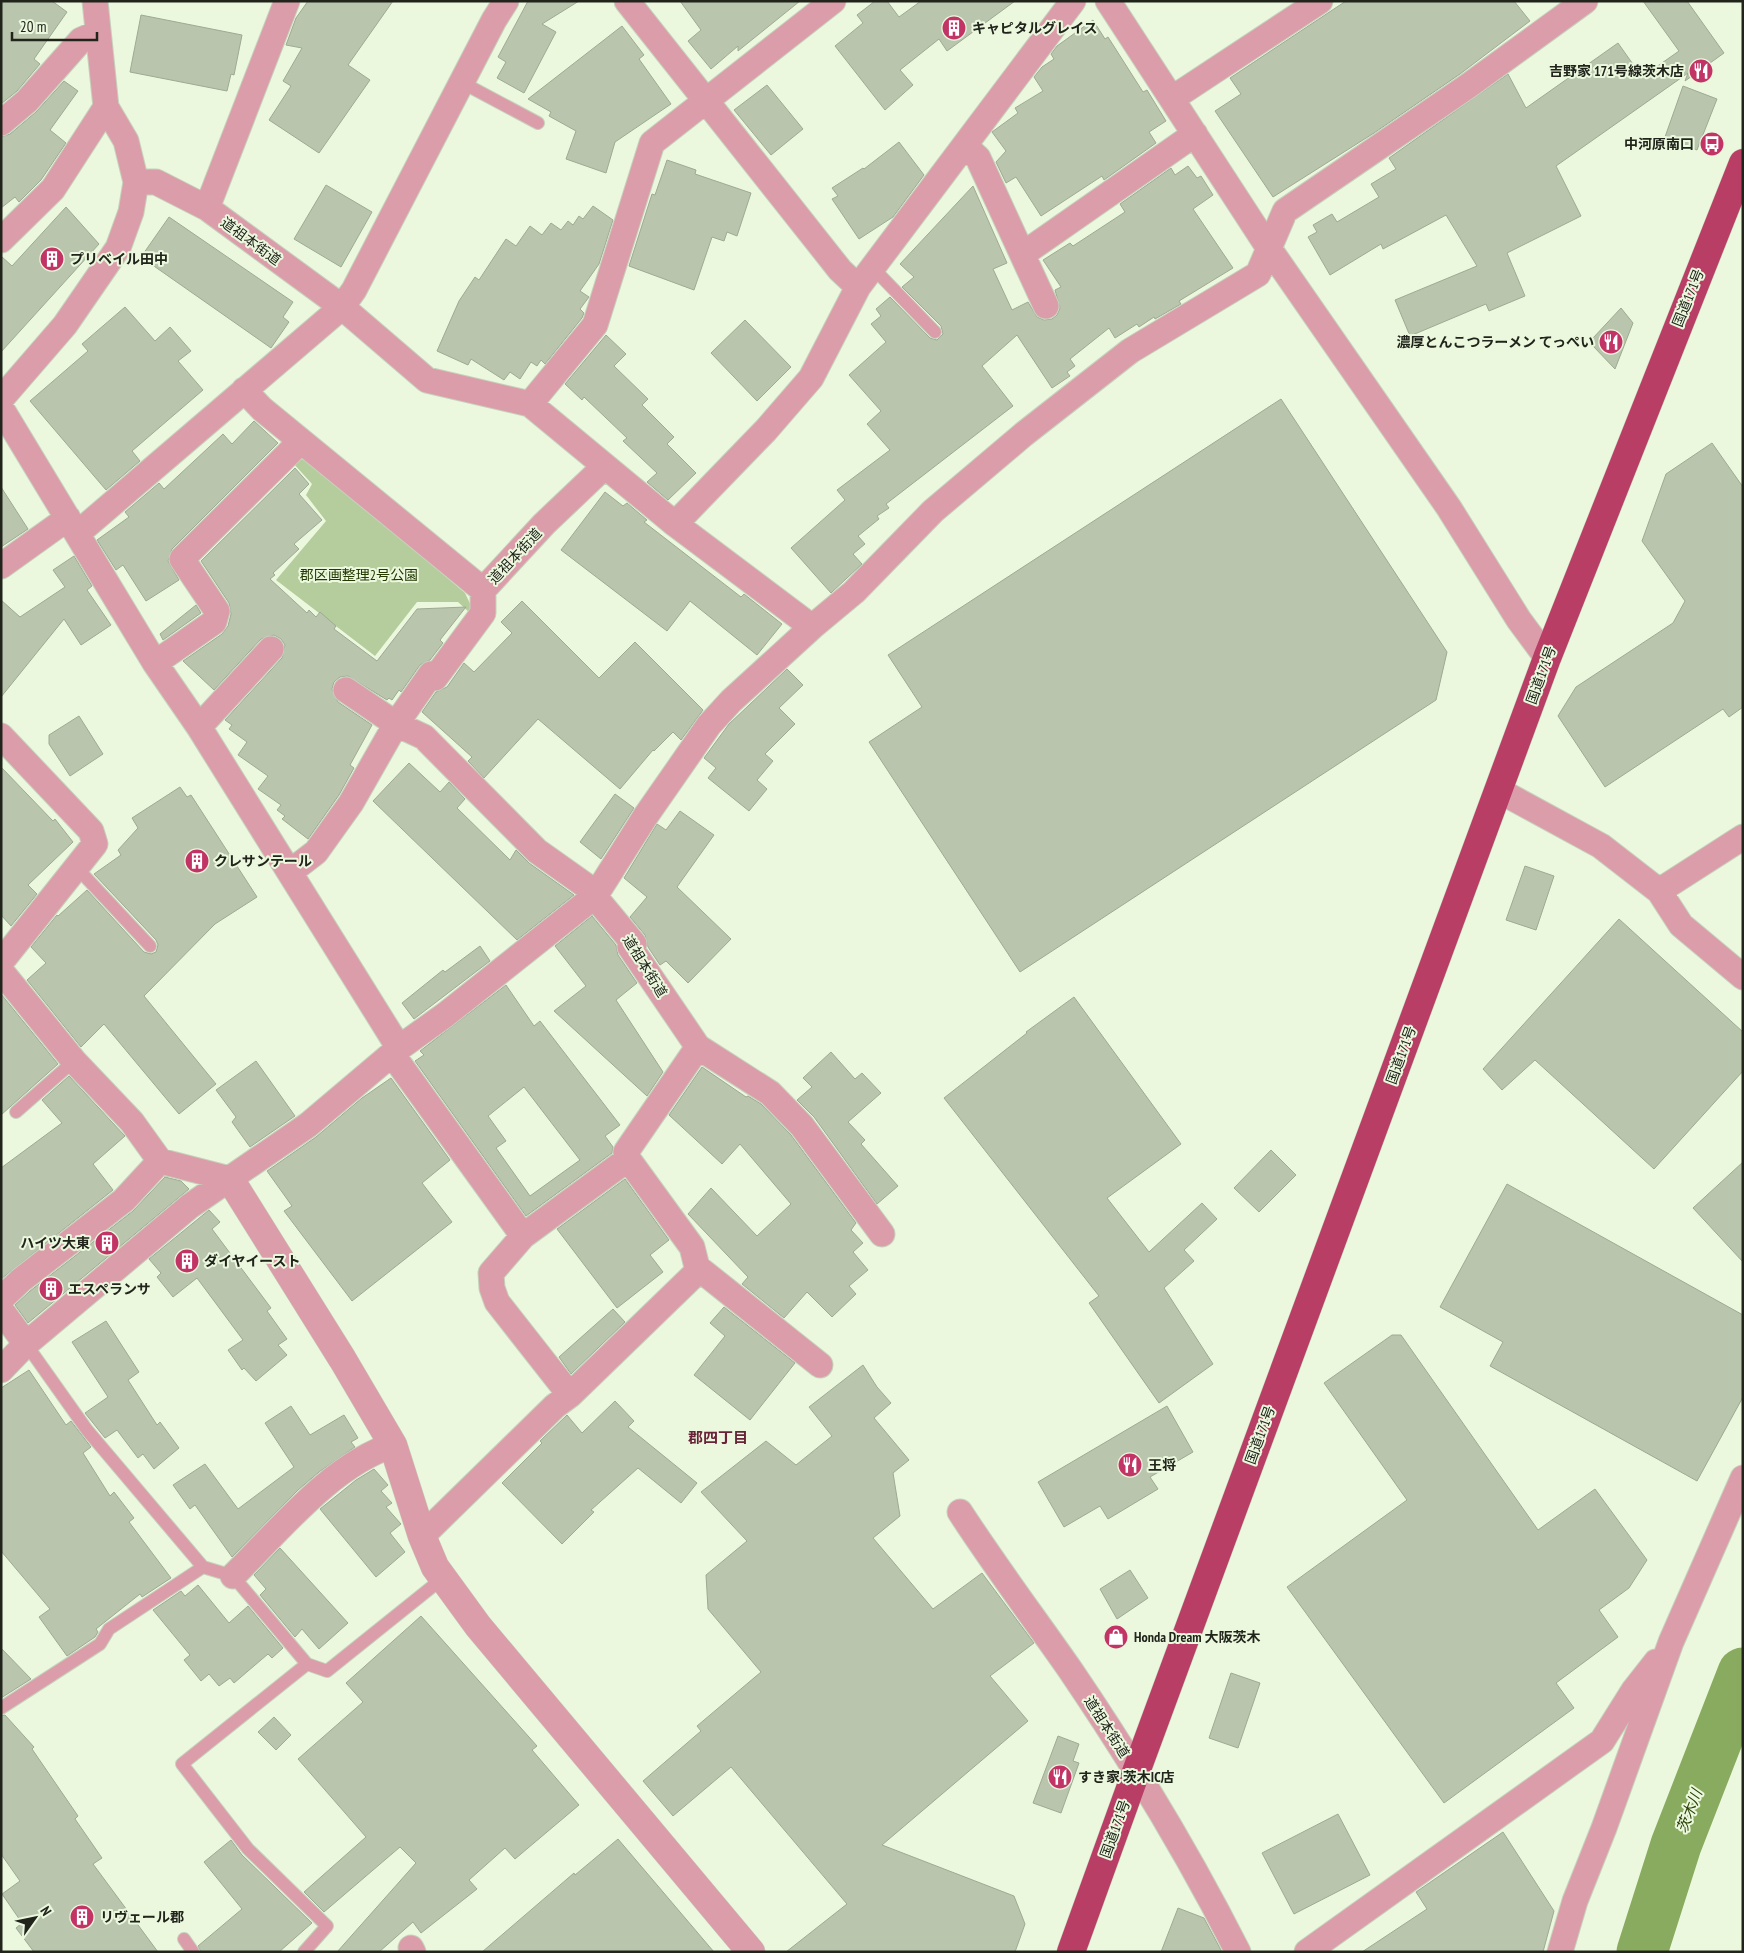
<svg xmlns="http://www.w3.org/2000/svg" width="1744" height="1953" viewBox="0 0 1744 1953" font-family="'PT Sans Narrow','Noto Sans JP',sans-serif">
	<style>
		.green { fill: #b5cd9d }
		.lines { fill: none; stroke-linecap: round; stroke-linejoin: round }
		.river { stroke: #88ab5f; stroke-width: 51 }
		.building { fill: #b9c5ad; stroke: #9eab93; fill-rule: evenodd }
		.service-casing { stroke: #c6d2bb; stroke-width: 14 }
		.minor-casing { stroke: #c6d2bb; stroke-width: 27 }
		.tertiary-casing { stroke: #c6d2bb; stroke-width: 29 }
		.trunk-casing { stroke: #c6d2bb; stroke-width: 29 }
		.service { stroke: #dc9dab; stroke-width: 12 }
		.minor { stroke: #dc9dab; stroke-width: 25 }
		.tertiary { stroke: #dc9dab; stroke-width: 28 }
		.trunk { stroke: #b83e66; stroke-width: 28 }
		.labels { text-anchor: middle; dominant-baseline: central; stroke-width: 4; stroke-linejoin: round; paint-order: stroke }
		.poi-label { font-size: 14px; font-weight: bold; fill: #20241b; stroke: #ebf8de; text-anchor: start }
		.street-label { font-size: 14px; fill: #20241b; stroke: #ebf8de }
		.park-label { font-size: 14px; fill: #233900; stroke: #ebf8de }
		.neighbourhood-label { font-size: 15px; font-weight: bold; fill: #682338; stroke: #ebf8de }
		.water-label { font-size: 15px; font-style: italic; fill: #294006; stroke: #ebf8de }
	</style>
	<rect width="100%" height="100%" fill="#ebf8de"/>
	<path class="green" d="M301,454l164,139 8,17 -3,3 -12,-11h-41l-42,54 -99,-76 50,-59 -20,-26 6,-11 -19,-21z"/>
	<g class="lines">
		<path class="river" d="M1642,1952l34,-107 67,-172"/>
	</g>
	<path class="building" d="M1,1h51l15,11 -33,47 6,5 -23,27 -16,13z
		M308,1h85l-45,64 22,15 -51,73 -50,-33 22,-34 -8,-5 19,-33 -16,-3 10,-27z
		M528,1h51l-37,23 14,8 -32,61 -27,-15 9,-16 -8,-5z
		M680,1h120l-62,50v-5l-27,23 -23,-28 13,-11z
		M875,1h12l12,16 22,-16h94l-68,50 -8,-12 -39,31 13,15 -28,25 -50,-64 28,-23 -6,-8z
		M1346,1h168l16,20 -70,53 -86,59 -101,64 -58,-86 26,-17 -11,-16z
		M1643,1h44l37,52 -39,28 3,-8 -132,93 25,50 -74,37 18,43 -36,15 -3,-7 -76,32 -15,-36 82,-34 -31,-51 -63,34 -2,-5 -51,31 -22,-38 9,-5 -4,-7 19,-11 5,8 42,-25 -8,-13 25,-15 -7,-11 119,-84 18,34 92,-65 24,34 37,-26z
		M141,15l101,20 -8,40 -3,-1 -4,17 -97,-19z
		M1093,20l12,19 3,-2 35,55 4,-2 19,31 -17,11 7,11 -52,37 -2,-4 -61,40 -25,-39 -10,6 -10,-21 10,-11 -14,-19 26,-19 -3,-5 28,-17 -9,-14 8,-10 12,-8 -3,-5 6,-8z
		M622,26l22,29 -5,4 32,45 -56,38 -9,31 -40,-14 10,-28 -27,-15 2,-4 -23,-13z
		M64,81l14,10 -28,39 16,13 -25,37 -22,22 -4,-5 -14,11v-71l9,-3 26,-22z
		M767,85l36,44 -32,26 -37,-45z
		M1683,86l34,13 -20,51 -32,-13z
		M899,142l25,33 -31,42 -34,22 -27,-40 6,-3 -6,-8 31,-20 1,1z
		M667,160l29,10 -1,4 56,19 -14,43 -10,-4 -3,9 -12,-4 -18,53 -65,-24 23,-72 3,1z
		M1188,166l9,12 4,-2 12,19 -20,14 40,59 -54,33 2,3 -26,15 -1,-2 -15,10 -2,-3 -22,14 -6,-10 -39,31 5,7 -8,6 3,4 -18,12 -35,-53 -35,31 31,40 -127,98 3,4 -12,8 2,3 -21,17 7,8 -12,10 9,10 -31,29 -40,-45 54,-48 -8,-10 53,-40 -23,-26 14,-13 -32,-36 37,-33 -15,-18 10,-8 -5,-7 14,-12 40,41 7,2 6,-6 -2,-8 -39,-39 12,-10 -14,-13 73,-78 34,77 -14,6 19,41 16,-8 9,15 7,3 8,-1 5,-4 3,-7 -5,-18 6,-3 -18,-27 27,-17 3,3 52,-34 -5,-8 51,-36 4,7z
		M326,185l46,27 -31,55 -47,-28z
		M593,206l20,14 -14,44 -19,27 9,6 -9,12 4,4 -2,5 -37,46 -4,-4 -4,6 -6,-4 -11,17 -10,-7 -6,8 -33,-21 -3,6 -31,-14 22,-50 16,-24 4,3 27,-41 10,7 14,-20 12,9 9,-12 10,7 7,-9 5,4 6,-9 4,3z
		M66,207l33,37 -98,108v-96l11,10z
		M169,217l124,85 -10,15 6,5 -18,26 -130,-91z
		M125,307l30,34 15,-14 21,24 -13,10 25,29 -71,61 8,10 -34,29 -76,-89 58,-50 -6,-7z
		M1621,308l12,15 -18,46 -22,-23v-8z
		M745,320l46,47 -34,34 -46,-48z
		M606,335l20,19 -12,12 34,33 -6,6 32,32 -7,7 29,29 -28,27 -21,-18 10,-9 -34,-32 4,-3 -43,-41 -2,3 -17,-16z
		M1281,399l166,253 -11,48 -416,272 -151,-230 53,-35 -34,-52z
		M254,421l24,22 -106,106 -4,12 11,19 -33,21 -23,-36 -7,5 -19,-30 32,-23 -4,-5 34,-29 5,6 59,-55 9,10z
		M1712,443l31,44v220l-14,10 -6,-8 -118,78 -47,-71 18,-29 97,-64 12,-22 -43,-60 24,-67z
		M295,468l14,16 -10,10 23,26 -28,24 5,5 -26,24 2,2 -5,4 37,34 2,-3 7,7 4,-5 16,14 -2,3 43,32 40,-52 49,-2 -26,33 3,3 -13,17 -10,5 -19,27 -2,-2 -7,10 -3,-2 -2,2 -39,-24 -8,1 -6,5 -2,7 6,13 34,23 -22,40 4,3 -15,27 -31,44 -26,-20 3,-3 -8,-6 4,-5 -23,-16 10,-13 -30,-21 9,-13 -18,-13 3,-4 -7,-5 57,-62 3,-13 -4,-6 -7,-4 -13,4 -47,51 -31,-29 39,-27 6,-8 3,-12 -2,-11 -28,-42z
		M1,487l27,42 -27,18z
		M605,492l18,14 4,-3 20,17 -3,2 97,75 3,-3 38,30 -25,31 -67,-54 -23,30 -106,-81z
		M74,556l18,30 -5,4 24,35 -30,20 -17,-26 -63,78v-97l19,17 45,-30 -12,-17z
		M522,601l77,77 36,-36 68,68 -22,30 -8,-8 -19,19 -1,-1 -33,39 -82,-70 -54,59 -16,-17 4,-4 -50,-45 14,-20 11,-5 17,-24 10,9 38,-39 -11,-11z
		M196,605l5,8 -38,27 -3,-6z
		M787,669l16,16 -24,23 16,16 -30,30 8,7 -16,19 10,9 -18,22 -41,-33 8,-10 -12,-10 25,-34z
		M79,716l24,38 -33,22 -21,-32v-9z
		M409,763l31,29 9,-10 16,17 -8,9 53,52 6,-10 13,13 45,32 -57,45 -144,-139z
		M1,767l52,54 2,-2 18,23 -45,43 9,9 -26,32 -10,-11z
		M180,787l7,10 4,-2 66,102 -42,27 -71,72 72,88 -37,30 -75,-90 -23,23 -54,-67 19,-17 -15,-16 26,-32 1,1 29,-26 57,62 7,2 5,-2 2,-7 -2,-5 -62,-66 27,-19 -3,-5 20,-22 -6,-10z
		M615,794l19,14 -33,51 -21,-17z
		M680,811l34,24 -37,52 54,52 -43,44 -22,-22 -6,4 -12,-18 -3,-12 -15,-18 17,-20 -23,-19 33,-54 9,6z
		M1525,866l29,10 -18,54 -30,-10z
		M592,916l24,29 2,10 19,28 -21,17 47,72 -16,24 -93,-85 32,-25 -31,-40z
		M1619,919l124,113v39l-89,98 -119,-109 -33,30 -19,-21z
		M480,946l10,15 -76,58 -12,-16 41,-33 2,2z
		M506,985l28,41 6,-5 80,104 -15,11 8,11 -1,6 -86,63 -111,-155 9,-6 -4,-4zM524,1087l56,73 -50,36 -34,-48 10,-7 -18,-25z
		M1,994l57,70 -57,51z
		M1074,997l107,147 -74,54 42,54 53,-49 15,16 -33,31 10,11 -30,27 49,76 -54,39 -70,-100 10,-7 -155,-198 83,-65 -1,-1z
		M831,1052l24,27 7,-6 19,20 -33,29 17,18 -4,4 37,42 -21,18 -63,-87 -17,-17 15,-13 -9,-9z
		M256,1061l39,55 -45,31 -18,-25 4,-5 -20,-27z
		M702,1067l44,30 2,-1 13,8 30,31 65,88 -5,7 12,13 -10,9 15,18 -19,16 7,8 -24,23 -25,-25 -23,26 -42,-34 6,-7 -60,-63 23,-26 46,48 34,-32 -51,-60 -18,20 -53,-49z
		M69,1076l56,60 -32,28 20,26 -112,89v-111l61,-45 -20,-23z
		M391,1078l59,82 -28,23 30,39 -100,79 -68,-90 8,-5 -25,-35 49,-34 46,-39z
		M1271,1150l25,25 -37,37 -25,-24z
		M1743,1162v100l-50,-54z
		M165,1177l16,4 8,8 -161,134 -13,-18 15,-14 103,-80z
		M625,1179l44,61 -19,15 13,17 -46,36 -60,-79z
		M1507,1184l236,131v82l-46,84 -207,-115 13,-24 -63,-35z
		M209,1210l11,12 -8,7 59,79 -4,3 20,28 -9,6 9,10 -31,26 -12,-13 -2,2 -14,-20 15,-10 -46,-62 -24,19 -16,-20 4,-4 -12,-14z
		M724,1307l71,56 -45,57 -56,-45 31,-39 -15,-13z
		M613,1309l12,13 -54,52 -12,-17z
		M106,1321l33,51 -11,8 29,45 3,-3 19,26 -25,21 -11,-15 -5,4 -21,-28 -12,8 -20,-25 23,-16 -36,-55z
		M1392,1335h9l137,195 57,-41 52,71 -18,28 -30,22 19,27 -62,46 18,25 -130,95 -157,-216 120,-87 -83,-117z
		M863,1365l14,22 14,16 -17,15 35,42 -16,13 7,43 -27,22 60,71 49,-36 52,70 -44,33 38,45 -146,124 132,51 11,28 -10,28h-229l61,-48 -116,-137 -58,49 -30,-35 58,-50 -4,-5 64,-54 -53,-63 -2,-34 41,-34 -46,-49 65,-51 30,24 36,-29 -23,-29z
		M29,1370l37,55 5,-4 20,26 -8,6 27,43 4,-4 20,26 -5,4 42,56 -29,19 -2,-3 -44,35 2,3 -3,5 -28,19 -28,-39 11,-8 -49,-58v-163z
		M615,1401l19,20 -6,6 69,56 -16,20 -43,-35 -47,42 3,2 -32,32 -60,-61 40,-40 -2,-2 27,-26 15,18z
		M291,1406l19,29 34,-20 14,23 -7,4 4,5 -36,25 -21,18 -66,67 -37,-52 -5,4 -17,-24 32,-21 33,45 56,-42 -29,-44z
		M1167,1406l26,46 -43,25 8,12 -50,30 -8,-13 -36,21 -26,-45z
		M374,1469l14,16 -7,6 11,12 -6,4 15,17 -11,9 15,19 -29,25 -56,-68 36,-29z
		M280,1548l68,75 -29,26 -17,-20 -7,8 -35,-42 6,-6 -12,-14z
		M1130,1570l18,28 -31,21 -17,-30z
		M198,1585l31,38 19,-17 35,42 -11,10 -4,-4 -34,29 -4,-5 -11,8 -10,-12 -8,7 -17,-21 6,-5 -37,-45 28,-19 4,5z
		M421,1616l116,130 -5,4 47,55 -64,54 -10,-11 -36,32 8,9 -56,44 -8,-11 -34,30h-42l79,-89 -16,-16 -76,65 -20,-20 62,-55 -68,-78 65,-57 -17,-19z
		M1,1648l30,31 -30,19z
		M1231,1673l29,10 -22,65 -29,-10z
		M5,1715l29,32 -2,2 46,67 -3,3 27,39 -9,6 65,88h-124l-18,-24 6,-5 -20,-29 18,-13 -19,-27v-138z
		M274,1717l17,18 -15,15 -18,-18z
		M1058,1736l21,8 -6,17 6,2 -18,50 -28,-10z
		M1338,1814l32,61 -76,39 -32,-61z
		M1503,1832l51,79 -11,41h-181l65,-43 -11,-17z
		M618,1839l96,113h-232l92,-79 1,2z
		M231,1840l11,15 70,68 -33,29h-78l-3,-6 44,-37 -38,-47z
		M1178,1908l26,10 18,34h-61z"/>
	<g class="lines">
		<defs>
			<path id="service" d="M461,82l77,41
				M872,267l63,65
				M77,868l73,78
				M16,1112l58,-51
				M203,1567l30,9 74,88 -125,100 66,85 79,77 -23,26
				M307,1664l20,7 116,-93
				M1,1708l99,-64 9,-15 94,-62 -116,-137 -61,-86
				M184,1939l9,13"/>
			<path id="minor" d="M95,1l11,106 20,34 10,41h20l51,26 135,99 85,73 103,24 145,120 137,103
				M627,1l213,269 18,17
				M1108,1l160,246 181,261 70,112 28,38
				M1173,98l147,-97
				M1,123l26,-22 54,-61 16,-7
				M965,146l13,12 68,148
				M207,208l80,-207
				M1,240l52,-51 53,-82
				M1023,254l172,-120
				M244,390l18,19 221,181
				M1,399l64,-74 53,-77 13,-36 5,-30
				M530,404l65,-79 57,-182 181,-142
				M1,408l154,255 44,64 200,321
				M605,466l-61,58 -61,66v23l-48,65 -4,-4 -35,50 28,13 113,114 48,34 49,59 -4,3 68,100 72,46 32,33 80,108
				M675,524l91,-94 45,-52 47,-91 215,-286
				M78,533l264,-226 12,-17 140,-270 12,-19
				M1,566l67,-48
				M155,663l59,-41 3,-11 -35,-52 119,-118
				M199,727l72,-78
				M1,736l90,95 4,13 -94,118
				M1498,790l103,56 58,45 22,34 62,52
				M290,872l26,-20 35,-49 45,-79 -50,-34
				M1659,891l84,-54
				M1,971l73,90 58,61 28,39
				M392,1054l131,182
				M697,1267l123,98
				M1,1299l20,-19 103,-80 36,-39 70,18
				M1,1310l25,34
				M1,1370l25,-26 164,-138 118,-81 91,-77 46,-33 150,-119 50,-79 64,-92 22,-24 81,-74 42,-35 79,-81 91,-77 106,-83 128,-77 27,-63 183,-125 117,-85
				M570,1395l126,-122 1,-6 -5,-20 -64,-88 -2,-7 72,-105
				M960,1512c35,54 74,106 111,159 61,90 118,184 167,281
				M422,1536l133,-130 15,-11 -73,-93 -5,-14 -1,-15 32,-37 105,-77
				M233,1576c46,-45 98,-111 160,-131
				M411,1948l2,4
				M1307,1952l295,-211 32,-51 22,-28
				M1560,1952l15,-51 29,-73 67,-186 72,-164"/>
			<path id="tertiary" d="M230,1179l113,181 50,85 29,91 13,31 43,59 273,326"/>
			<path id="trunk" d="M1071,1952l65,-180 411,-1114 196,-495"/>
		</defs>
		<use href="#service" class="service-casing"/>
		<use href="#minor" class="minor-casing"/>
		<use href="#tertiary" class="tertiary-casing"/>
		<use href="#trunk" class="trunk-casing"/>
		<use href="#service" class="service"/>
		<use href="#minor" class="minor"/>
		<use href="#tertiary" class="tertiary"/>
		<use href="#trunk" class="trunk"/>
	</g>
	<defs>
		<symbol id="building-disc" viewBox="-11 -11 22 22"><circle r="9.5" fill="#c13465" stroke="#ebf8de"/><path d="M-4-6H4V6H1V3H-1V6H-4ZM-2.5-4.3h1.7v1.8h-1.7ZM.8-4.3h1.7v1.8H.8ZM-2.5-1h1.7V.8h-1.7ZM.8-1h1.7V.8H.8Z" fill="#fff"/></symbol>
		<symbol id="restaurant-disc" viewBox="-11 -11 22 22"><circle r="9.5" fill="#c13465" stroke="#ebf8de"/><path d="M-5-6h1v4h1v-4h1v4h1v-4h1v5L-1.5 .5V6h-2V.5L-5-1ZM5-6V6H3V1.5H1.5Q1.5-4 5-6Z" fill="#fff"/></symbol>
		<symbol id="bus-disc" viewBox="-11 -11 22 22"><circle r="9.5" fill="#c13465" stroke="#ebf8de"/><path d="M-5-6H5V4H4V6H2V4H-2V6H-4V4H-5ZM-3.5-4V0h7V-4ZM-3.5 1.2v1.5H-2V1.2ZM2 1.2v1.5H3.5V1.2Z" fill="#fff"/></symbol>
		<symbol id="shop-disc" viewBox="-11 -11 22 22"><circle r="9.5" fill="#c13465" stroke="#ebf8de"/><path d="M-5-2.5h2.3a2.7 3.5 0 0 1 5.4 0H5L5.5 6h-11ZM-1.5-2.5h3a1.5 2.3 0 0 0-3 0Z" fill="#fff"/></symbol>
	</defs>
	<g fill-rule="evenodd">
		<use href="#building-disc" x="940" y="14" width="28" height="28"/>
		<use href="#restaurant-disc" x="1687" y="57" width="28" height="28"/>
		<use href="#bus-disc" x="1698" y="130" width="28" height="28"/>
		<use href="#building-disc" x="38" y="245" width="28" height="28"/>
		<use href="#restaurant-disc" x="1597" y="328" width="28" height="28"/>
		<use href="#building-disc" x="183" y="847" width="28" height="28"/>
		<use href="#building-disc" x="93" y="1229" width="28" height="28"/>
		<use href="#building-disc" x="173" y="1247" width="28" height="28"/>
		<use href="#building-disc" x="37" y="1275" width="28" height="28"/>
		<use href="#restaurant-disc" x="1116" y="1451" width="28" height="28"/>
		<use href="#shop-disc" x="1102" y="1623" width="28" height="28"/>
		<use href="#restaurant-disc" x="1046" y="1763" width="28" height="28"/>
		<use href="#building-disc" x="68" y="1903" width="28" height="28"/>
	</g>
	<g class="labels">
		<g class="poi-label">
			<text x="972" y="28">キャピタルグレイス</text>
			<text x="1684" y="71" text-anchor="end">吉野家 171号線茨木店</text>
			<text x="1694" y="144" text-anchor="end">中河原南口</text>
			<text x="70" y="259">プリベイル田中</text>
			<text x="1594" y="342" text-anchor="end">濃厚とんこつラーメン てっぺい</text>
			<text x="214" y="861">クレサンテール</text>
			<text x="90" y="1243" text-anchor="end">ハイツ大東</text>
			<text x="204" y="1261">ダイヤイースト</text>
			<text x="68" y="1289">エスペランサ</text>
			<text x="1148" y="1465">王将</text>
			<text x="1134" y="1637">Honda Dream 大阪茨木</text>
			<text x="1078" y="1777">すき家 茨木IC店</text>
			<text x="100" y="1917">リヴェール郡</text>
		</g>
		<g class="street-label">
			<text transform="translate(251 241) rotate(36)">道祖本街道</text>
			<text transform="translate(1688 298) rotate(-68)">国道171号</text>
			<text transform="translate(515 556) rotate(-47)">道祖本街道</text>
			<text transform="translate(1541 675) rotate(-70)">国道171号</text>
			<text transform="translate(645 966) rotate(58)">道祖本街道</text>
			<text transform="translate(1401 1055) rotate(-70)">国道171号</text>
			<text transform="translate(1260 1435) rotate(-70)">国道171号</text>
			<text transform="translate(1107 1727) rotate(57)">道祖本街道</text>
			<text transform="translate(1115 1829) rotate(-70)">国道171号</text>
		</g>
		<g class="park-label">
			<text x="359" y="575">郡区画整理2号公園</text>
		</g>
		<g class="neighbourhood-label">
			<text x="718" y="1437">郡四丁目</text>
		</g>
		<g class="water-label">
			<text transform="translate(1689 1811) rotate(-69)">茨木川</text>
		</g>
	</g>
	<rect width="1744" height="1953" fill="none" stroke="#20241b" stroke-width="5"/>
	<g transform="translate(35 1918) rotate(57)" stroke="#ebf8de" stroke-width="4" paint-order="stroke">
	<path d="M0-4L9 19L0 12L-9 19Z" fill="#20241b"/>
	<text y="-8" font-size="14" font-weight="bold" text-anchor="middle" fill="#20241b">N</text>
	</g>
	<path d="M12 32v8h85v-8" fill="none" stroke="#20241b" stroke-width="2.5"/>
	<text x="20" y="32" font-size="15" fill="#20241b" stroke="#ebf8de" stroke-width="4" paint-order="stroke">20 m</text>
</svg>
